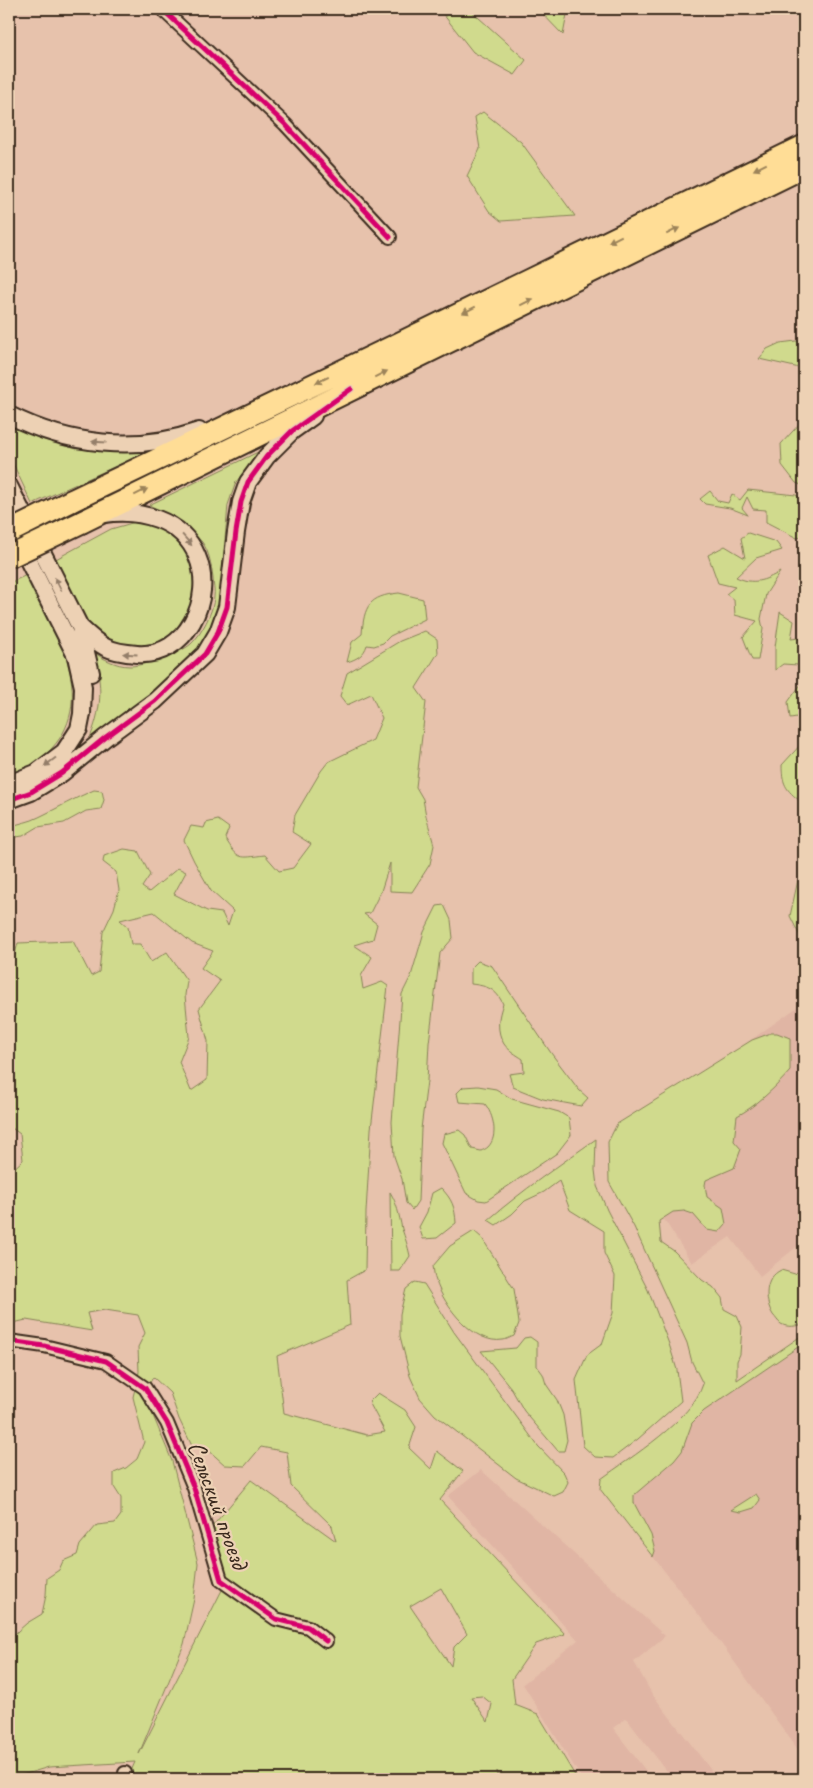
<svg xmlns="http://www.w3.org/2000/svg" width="813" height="1788" viewBox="0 0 813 1788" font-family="Caveat,sans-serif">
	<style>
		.built { fill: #e0b5a4 }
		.green { fill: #d0da8d; stroke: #868256; fill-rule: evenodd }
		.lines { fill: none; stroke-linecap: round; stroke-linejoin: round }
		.minor-casing { stroke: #3b2a1e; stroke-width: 16 }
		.tertiary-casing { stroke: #3b2a1e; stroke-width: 20 }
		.trunk-casing { stroke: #3b2a1e; stroke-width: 25 }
		.minor { stroke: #edd1b4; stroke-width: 12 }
		.tertiary { stroke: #edd1b4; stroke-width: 16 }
		.trunk { stroke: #ffdd96; stroke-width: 21 }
		.trunk-bridge-casing { stroke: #3b2a1e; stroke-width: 25; stroke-linecap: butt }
		.trunk-bridge { stroke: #ffdd96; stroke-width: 21 }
		.cycleway-casing { stroke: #edd1b4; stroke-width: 8 }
		.cycleway { stroke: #d6006c; stroke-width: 5 }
		.oneway { fill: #9d845a }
		.oneway2 { fill: #947e69 }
		.labels { text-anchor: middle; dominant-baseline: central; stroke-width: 4.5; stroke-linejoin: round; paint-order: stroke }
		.street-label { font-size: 25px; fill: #3b2a1e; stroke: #edd1b4 }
	</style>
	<rect width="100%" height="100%" fill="#e7c2ac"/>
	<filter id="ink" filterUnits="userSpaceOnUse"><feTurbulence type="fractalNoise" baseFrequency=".02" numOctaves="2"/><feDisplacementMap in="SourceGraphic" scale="10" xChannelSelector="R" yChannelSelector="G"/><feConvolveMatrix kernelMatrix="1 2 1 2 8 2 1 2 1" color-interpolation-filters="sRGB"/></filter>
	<g filter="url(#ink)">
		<path class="built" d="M799,1006l5,6v229l-44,35 -30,-39 -38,26 -80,-125z
			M804,1334v424l-84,-116 -120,-153 1,-10z
			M481,1470l184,166 -31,26 18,32 62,80 -8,5h-33l-47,-61 -13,10 39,51h-70l-59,-95 55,-44 -130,-144z"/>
		<path class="green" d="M439,9h30l57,51 -11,15 -42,-23z
			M538,9h30l-5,26z
			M483,112l38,30 54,74 -74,5 -12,-10 -22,-35 13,-27 -5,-32z
			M796,341l8,1v27l-45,-10 8,-10 13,-6z
			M804,419v67l-8,-3 -14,-18 -1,-21z
			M9,424l35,16 33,9h77l-122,55 -23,-49z
			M262,450l-26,32 -8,23 -9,103 -7,24 -15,23 -58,49 -51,39c14,-34 16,-57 4,-92 11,8 24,15 38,15 14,0 51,-13 61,-22 10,-9 23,-33 23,-47 1,-6 -1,-13 -1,-19 -2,-13 -3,-25 -11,-36 -14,-16 -34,-28 -53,-37z
			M748,490l48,5 8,5v36l-7,2 -31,-16v-12l-13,-1 -6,-12 -5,11 6,7 -18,-7 -25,-4 -5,-5 10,-8 8,10 10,2 4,-9 8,6z
			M139,521l18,3 19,13 17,23 2,39 -20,32 -15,11 -23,4 -21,-2 -18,-8 -13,-13 -31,-63 57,-31z
			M748,533l28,9 6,8 -26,8 -20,19c17,8 28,4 44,-5l-14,22 -5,25 2,10 -5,31h-6l-9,-23 14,-16 -22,-6 -1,-15 -8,-6 9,-7 -17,-4 -10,-28 17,-9 20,12 -4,-20z
			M29,574c24,51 70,123 23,174 -4,4 -8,10 -13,13 -9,7 -20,12 -30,17v-195z
			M399,593l24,6 2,20 -35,17 -7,7 -9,3 -7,-1c-3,10 -10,14 -20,17l5,-20 10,-8c2,-28 7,-38 37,-41z
			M780,612l14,9 -3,18 8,-1 5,11v11l-6,5 -15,-1 -8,6v-23z
			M425,631l12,8 1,14 -22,35 10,14 -10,85 7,12 3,17 8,29 -4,19 -18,28 -22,-1v-28l-9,28 -11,22 -6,1 13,10 -4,15 -19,6 18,12 -11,19 2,13 19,-7 6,4 -17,143 -5,83 -1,58 -18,10 3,45 -73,31 7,57 83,22 18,-3 -16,-30 9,-9 27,17 11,17 -7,21 22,21 6,-18 26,20 -23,29 125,134 -29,10 -24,35 3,26 23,9 39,65h-76l-4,-8v8h-363l-6,-1 7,-16 -86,5 -40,12v-140l18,-16 15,-9 4,-19 1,-17 12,-8 4,-9 14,-6 3,-10 17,-20 18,-2 6,-8v-17l-7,-11v-14l12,-5 11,-9 7,-17 -11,-45 6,-25 -1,-25 7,-14 -7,-18 -33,-5 -18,3 5,18 -66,-11 -17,4v-151l14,-13 -3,-26 -11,-8v-150l9,-33 55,-2 18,35 8,-4 4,-40 11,-23 5,-19 -3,-18 -13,-10 1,-6 20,-7 14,2 12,24 -8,12 7,5 29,-24 8,4 -12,22 33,17 15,2 6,13 5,-15 -22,-20 -17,-30 -10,-21 7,-14 13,2 2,-5 12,-3 11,8 -4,10c14,23 14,20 40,17l14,16 14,-3 18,-24 -19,-12 3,-17 26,-44 7,-9 45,-22 9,-22 -11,-24 -24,11 -7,-9 7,-23 53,-32zM154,912l38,31 21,8 -12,17 19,13 -21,28 9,32 -1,39 -16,11 -12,-29 10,-25 -4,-42 2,-14 -20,-29 -16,10 -11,-18h-9l-3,-17 -8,-7zM153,1377l17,16 9,26 14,29h13l19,17 20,1 16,-19 26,5 4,34 41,40 4,15 -85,-61 -40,48 11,62 -83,164 45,-110 10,-45 4,-36 -26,-102 -28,-67zM441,1588l26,46 -13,13 -3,19 -41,-60zM482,1696l10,8 -4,18 -17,-25z
			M804,680v36l-14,2 -2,-16z
			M804,741v63c-17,-13 -22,-18 -22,-39z
			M94,790l8,1 2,9 -3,9 -15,2 -22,12 -26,4 -15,9 -14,2v-11c10,-4 21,-5 30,-10 19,-9 36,-19 55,-27z
			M798,880h6v64l-14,-28z
			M444,905l7,15 2,18 -13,15 -11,90 -2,38 -6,48 -3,72 -6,9 -6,-7 -4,-24 -8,-23 -2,-34 10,-128 9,-18 13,-44 13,-26z
			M478,961l14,5 59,87 28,37 9,8 -7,8 -38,-7 -30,-12 -4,-13 15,-2 -1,-13c-6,-4 -15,-9 -19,-15 -8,-13 -6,-27 -1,-40 -7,-15 -15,-18 -32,-20v-16z
			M771,1033h6l13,5v33c-14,16 -35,36 -53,45l-3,25 7,8 -7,19 -28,12 -1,5 2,12 16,11 3,16 -7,8 -12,-2 -14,-16 -9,-3 -11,1 -14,9 2,21 13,9 28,29 11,7 9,11 2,11 13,7 5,11 -2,27 -3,7v19l67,-46v9l-100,68 -12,12 -10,28 -8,10 -40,34v8l17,32 4,16 -2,6 -53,-68 1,-10c30,-22 91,-59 102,-95l-11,-22 -5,-19 -53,-116 -25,-45 -1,-40 9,-18 135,-84z
			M478,1086l18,3 16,10 47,13 10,6 2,17 -14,18 -71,48 -8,-1 -12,-7 -24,-50 2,-9 15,-4 6,5 7,14 9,2c2,-1 5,-2 7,-4 11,-11 5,-33 -3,-43l-26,-2 -2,-9 6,-6z
			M596,1139l-1,31 2,16 10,24 41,80 21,54 8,26 4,31 -43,38 -25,19 -18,-1 -12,-11 -7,-66 11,-25 15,-11 11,-31 2,-37 -11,-23v-22l-34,-21 -11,-29 -15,11 -19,9 -13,13 -16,11 -8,-5c34,-29 71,-55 108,-81z
			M441,1188c11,11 14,19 15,35l-19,15 -14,1 -4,-12 8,-15 5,-19z
			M390,1192c7,11 9,23 12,37 3,9 6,17 8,27l-10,15h-9z
			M474,1231l8,7 32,51 5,34 -5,13c-3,1 -8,4 -11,4 -29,5 -59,-34 -67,-59 -2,-4 -2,-10 -3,-15l17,-20z
			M804,1265v59c-7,2 -16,4 -23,0 -3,-2 -5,-6 -8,-9 -9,-15 -9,-37 8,-45l14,4z
			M415,1282l9,2 30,48 84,114 26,27 4,9 -5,10 -9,4 -38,-18 -81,-63 -15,-17 -10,-22 -10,-40v-22l3,-13 3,-12z
			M530,1337l7,5v24l6,8 3,10 11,16 6,15 4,25 -3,11h-6l-34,-40 -13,-23 -30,-37 35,-3 8,-10z
			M756,1494l4,6 -6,8 -13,4 -10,-2z"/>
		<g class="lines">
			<defs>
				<path id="minor" d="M162,9l123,115 105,113
					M9,1341l35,5 62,15 39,27 22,35 27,65 27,92 55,39 32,8 18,14
					M125,1779v-6"/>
				<path id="tertiary" d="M9,415c59,30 127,38 190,16
					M9,486l71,141 11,46
					M9,522l67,134 7,31 -1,27 -3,15 -15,23 -28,21 -27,11
					M80,627c21,20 28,25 57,27 49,4 78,-56 60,-98 -15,-37 -58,-47 -93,-42
					M9,800l22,-8 31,-19 44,-36 49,-36 50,-47 13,-22 9,-25 9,-75 5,-30 7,-20 19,-26 25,-25 21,-15"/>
				<path id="trunk" d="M71,501l325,-156 408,-199
					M82,522l722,-355"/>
			</defs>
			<use href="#minor" class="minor-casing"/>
			<use href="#tertiary" class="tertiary-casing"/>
			<use href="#trunk" class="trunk-casing"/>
			<use href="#minor" class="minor"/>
			<use href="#tertiary" class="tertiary"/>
			<use href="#trunk" class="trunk"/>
			<defs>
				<path id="trunk-bridge" d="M9,532l62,-31
					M9,557l73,-35"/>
			</defs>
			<use href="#trunk-bridge" class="trunk-bridge-casing"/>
			<use href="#trunk-bridge" class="trunk-bridge"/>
			<defs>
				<path id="cycleway" d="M162,9l123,115 105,113
					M9,800l22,-8 31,-19 44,-36 49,-36 50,-47 13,-22 9,-25 9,-75 5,-30 7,-20 19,-26 25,-25 59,-42
					M9,1341l35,5 62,15 39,27 22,35 27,65 27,92 55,39 32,8 18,14"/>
			</defs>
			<use href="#cycleway" class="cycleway-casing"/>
			<use href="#cycleway" class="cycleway"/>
		</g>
		<defs><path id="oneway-solid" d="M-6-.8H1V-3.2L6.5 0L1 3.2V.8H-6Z" transform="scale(1.25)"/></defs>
		<g class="oneway">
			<use href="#oneway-solid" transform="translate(760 167) rotate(154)"/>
			<use href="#oneway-solid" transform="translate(673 231) rotate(-26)"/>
			<use href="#oneway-solid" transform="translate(615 239) rotate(154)"/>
			<use href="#oneway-solid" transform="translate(527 302) rotate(-26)"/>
			<use href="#oneway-solid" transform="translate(469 310) rotate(154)"/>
			<use href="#oneway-solid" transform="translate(381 374) rotate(-26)"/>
			<use href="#oneway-solid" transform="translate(322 380) rotate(155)"/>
			<use href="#oneway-solid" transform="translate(141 492) rotate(-26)"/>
		</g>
		<g class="oneway2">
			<use href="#oneway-solid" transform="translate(99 442) rotate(-176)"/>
			<use href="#oneway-solid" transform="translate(187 540) rotate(49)"/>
			<use href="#oneway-solid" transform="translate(58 584) rotate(-117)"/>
			<use href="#oneway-solid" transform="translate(130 654) rotate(-176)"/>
			<use href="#oneway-solid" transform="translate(50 762) rotate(143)"/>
		</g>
	</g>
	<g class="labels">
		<g class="street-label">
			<text transform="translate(218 1505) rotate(70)">Сельский проезд</text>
		</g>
	</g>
	<rect width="813" height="1788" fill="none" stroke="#edd1b4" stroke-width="30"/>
	<rect x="15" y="15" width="783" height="1758" fill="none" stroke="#3b2a1e" stroke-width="2" filter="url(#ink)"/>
</svg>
